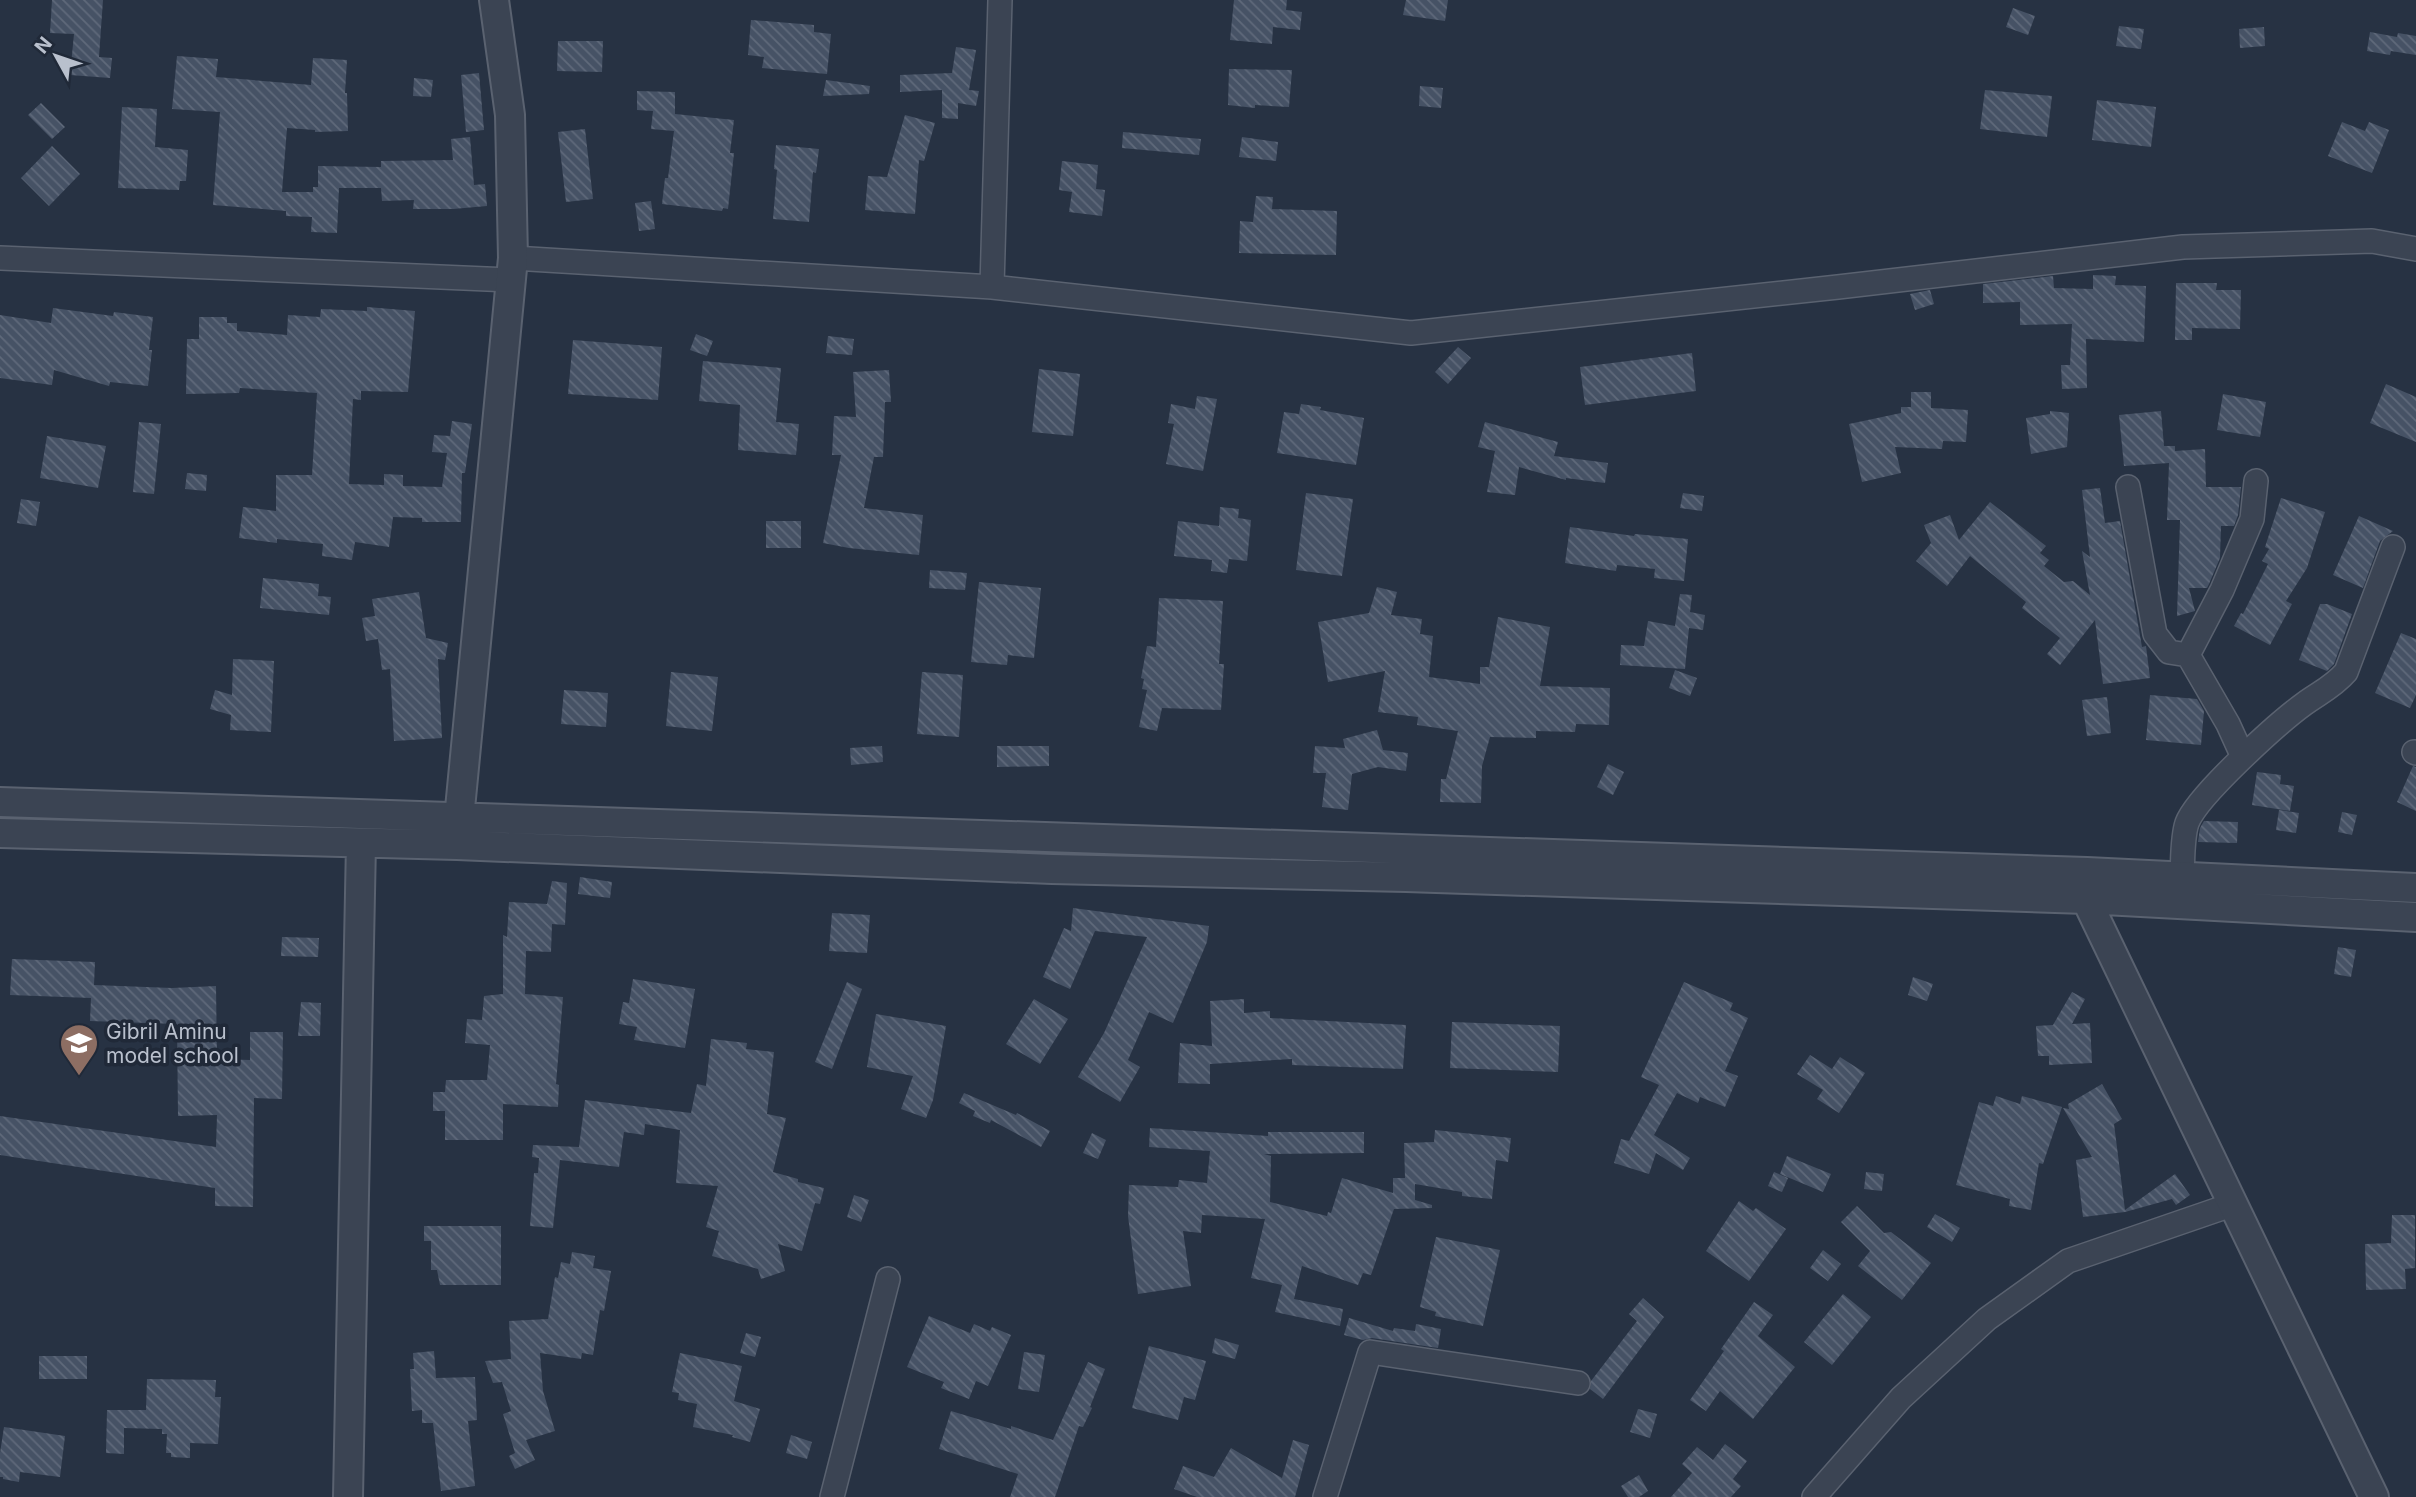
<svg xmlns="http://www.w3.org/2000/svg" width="2416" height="1497" viewBox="0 0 2416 1497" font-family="Inter,sans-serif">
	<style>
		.building { fill: url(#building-back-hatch) }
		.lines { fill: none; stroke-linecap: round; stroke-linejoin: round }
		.minor-casing { stroke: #5a6270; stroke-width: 26 }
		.tertiary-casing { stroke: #5a6270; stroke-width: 32 }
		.minor { stroke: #3b4453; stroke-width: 23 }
		.tertiary { stroke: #3b4453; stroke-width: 28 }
		.labels { text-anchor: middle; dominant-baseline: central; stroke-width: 7; stroke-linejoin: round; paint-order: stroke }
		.poi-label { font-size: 21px; fill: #b9c0cd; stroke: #202938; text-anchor: start }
	</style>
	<defs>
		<pattern id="building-back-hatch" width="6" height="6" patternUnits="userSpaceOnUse" patternTransform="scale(1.75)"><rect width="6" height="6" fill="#465265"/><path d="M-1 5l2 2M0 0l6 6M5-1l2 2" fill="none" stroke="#5f697a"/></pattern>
	</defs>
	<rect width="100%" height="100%" fill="#273243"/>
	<path class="building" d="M52,0h51l-4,57 13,1 -2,20 -40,-3 4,-41 -24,-1z
		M1234,0h53l-1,10 16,2 -2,18 -27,-3 -1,17 -42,-4z
		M1406,0h42l-3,21 -42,-6z
		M2013,8l22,8 -7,19 -22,-8z
		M751,20l63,5v7l17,2 -4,40 -65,-6 2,-11 -16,-2z
		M2119,26l25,3 -3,20 -25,-3z
		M2264,27l1,19 -25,2 -1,-19z
		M2370,32l27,5 1,-4 18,3v19l-25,-4 -1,4 -23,-4z
		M558,41h45l-1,31 -45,-1z
		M956,47l20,3 -7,40 10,1 -3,15 -18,-3v16l-16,-1v-28l-42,2v-17l52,-2z
		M177,56l41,3 -2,18 95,8 2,-27 34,2 -2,33h2l1,38 -33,1v-2l-28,-2 -5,64h31v-5h5v-21l63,1v-6l72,-1 -2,-21 19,-2 4,48 11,-1 2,22 -34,3h-40l1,-9 -32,1 -1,-13h-42l-2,45 -26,-1 1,-15 -26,-1v-5l-73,-6 7,-93 -48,-3z
		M1229,69l63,1 -3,37 -34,-2v3l-27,-3z
		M479,73l5,57 -18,2 -5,-57z
		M414,78l19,2 -2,17 -18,-1z
		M826,80l44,6 -1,8 -46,2z
		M1420,86l23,2 -2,20 -22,-2z
		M1985,90l67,6 -5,41 -67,-8z
		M637,91l38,1v22l59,6 -4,33h4l-6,56 -5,-1 -1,3 -60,-7 3,-26h3l6,-47 -23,-2 2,-18 -16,-1z
		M2097,100l59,7 -5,40 -59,-7z
		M41,103l24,24 -13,12 -24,-24z
		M122,107l35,2 -2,38 33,3 -2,31h-6l-1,9 -61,-2z
		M905,115l30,8 -11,38 -5,-1 -4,54 -50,-4 3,-34 19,1z
		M2342,122l23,9 4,-9 20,8 -17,43 -44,-17z
		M585,129l8,70 -27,3 -8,-70z
		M1123,132l78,7 -2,16 -77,-7z
		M1242,137l36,5 -2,19 -37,-4z
		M776,145l43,4 -3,24 -3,-1 -4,50 -36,-3 4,-49 -3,-1z
		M52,146l28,28 -31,32 -28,-28z
		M1062,161l36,4 -2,24 9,1 -3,26 -33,-4 3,-20 -13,-2z
		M1256,196l17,1 -1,12 65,2 -1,44 -97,-2 1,-32 13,1z
		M651,201l4,28 -16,2 -4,-28z
		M2093,275l23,1 -1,9 31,1 -2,56 -58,-3 1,49 -25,1 -1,-24h9l2,-41 -52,1v-23l-37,1v-19l70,-8 1,12 39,1z
		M2176,283h41l-1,7h25l-1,39 -48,-1v12h-17z
		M1930,290l4,14 -19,6 -5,-16z
		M367,307l48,4 -7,81 -47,-1v9l-8,-1 -4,85 35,1v-11l19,1v11l39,1 5,-34 -15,-1 2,-17 16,1 2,-15 20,3 -7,49h-3l-1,49h-39v-4l-29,-1 -4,30 -34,-5 -3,18 -30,-4 1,-12 -46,-5v4l-38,-5 4,-31 33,4v-36h36l5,-82 -77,-5 -1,5 -53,1 1,-55h12v-22h28v6h10v8l50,4 1,-20 32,2 1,-8 46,2z
		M53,308l60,8 1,-4 39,5 -4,33h3l-4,36 -38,-4 -1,4 -55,-16 -2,15 -52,-7v-63l51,8z
		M696,334l17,7 -6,15 -17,-6z
		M828,336l26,3 -2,16 -26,-2z
		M573,340l89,7 -4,53 -90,-6z
		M1458,347l13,11 -23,26 -13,-12z
		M1692,353l4,38 -111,14 -5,-38z
		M703,361l78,7 -5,54 23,2 -3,31 -58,-5 2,-45 -41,-4z
		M1039,369l41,5 -7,62 -41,-4z
		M889,370l2,32h-6l-2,55h-9l-10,51 59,7 -4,40 -70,-7 -26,-5 18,-88h-9l2,-39 22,1 -3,-45z
		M2386,384l30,13v45l-46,-19z
		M1911,392h20v16l37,2 -2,32 -23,-1 -1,8 -47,-2 6,26 -39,9 -13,-58 52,-11v-6h10z
		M2223,394l43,8 -6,35 -43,-7z
		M1197,396l20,3 -14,72 -37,-7 8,-40 -6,-1 3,-19 24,5z
		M1301,404l20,3 -1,3 44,8 -8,47 -79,-12 7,-41 15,2z
		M2050,411l19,2 -2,34 -36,7 -5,-36 24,-4z
		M2161,411l3,35h11v5l30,-2 1,38h35l-3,28 -4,11h-13l-1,32 -11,26 -2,4h-18l6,23 -18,5 3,-96h-13l2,-57 -45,3 -5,-51z
		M139,422l22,2 -7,70 -21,-2z
		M1485,422l73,20 -4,14 54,7 -3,20 -39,-5v2l-47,-13 -4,28 -28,-3 8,-41 -17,-4z
		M47,436l59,10 -8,42 -58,-10z
		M187,473l20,2 -1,16 -21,-2z
		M2100,488l5,35 15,-2 22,126 4,-1 4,32 -47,6 -8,-64 -35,45 -13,-11 13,-16 -38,-30 4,-6 -56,-46 -23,30 -31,-25 15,-18 -7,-18 26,-10 9,25 31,-38 56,44 -6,7 9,7 -5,6 20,16 9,-1 17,14 -8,-44 8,6 -8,-67z
		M1306,493l47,6 -11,77 -46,-6z
		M1683,493l21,3 -2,15 -22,-3z
		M2281,498l44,14 -18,56 -21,33 6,3 -22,41 -36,-19 7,-13 2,1 25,-50 -6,-3 7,-12 -4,-2z
		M21,499l19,3 -4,24 -19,-3z
		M1220,507l19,2 -1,9 13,2 -4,41 -18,-2 -2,14 -16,-2 1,-11 -38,-4 4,-35 41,5z
		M2359,516l34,15 -13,10 -17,47 -30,-13z
		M766,521h35v27h-35z
		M1570,527l64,9 1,-2 53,5 -4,42 -30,-3 1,-9 -38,-4 -1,6 -51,-8z
		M930,570l37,3 -2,17 -36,-2z
		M263,578l56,6 -1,12 13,1 -2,18 -69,-7z
		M979,582l62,6 -7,70 -26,-3 -1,10 -36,-3z
		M1377,587l20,5 -6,23 31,4 -2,15 13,2 -4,41 51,7v-17h9l9,-50 52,10 -10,59 70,2 -1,37 -33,-1 -1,8 -39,-1v7l-46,-1 -8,29 -1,37 -41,-1 1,-23h5l12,-48 -41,-6 1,-8 -40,-5 7,-41 -57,11 -10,-60 51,-9z
		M419,592l7,46 22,5 -3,17 -7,-1 4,79 -48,3 -4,-72 -8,1 -4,-31 -12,2 -4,-23 13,-2 -3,-17z
		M1680,594l12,1 -2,17 15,3 -2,15 -14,-2 -4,41 -65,-4 1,-20 23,1 4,-25 27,5z
		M1159,598l64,3 -4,63h5l-3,46 -59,-2 -5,23 -18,-4 8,-37 -5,-1 2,-10 -3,-1 6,-32 9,1z
		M2320,604h7l25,10 -18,50 -7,7 -28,-11z
		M2401,633l15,6v56l-6,13 -35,-15z
		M233,659l41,2 -3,71 -41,-2 1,-15 -21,-6 5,-19 17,5z
		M1675,670l22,8 -7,18 -21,-8z
		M671,672l47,5 -6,54 -46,-5z
		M922,672l41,3 -4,62 -42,-3z
		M564,690l44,3 -2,34 -45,-3z
		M2150,695l47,4 7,12 -3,34 -55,-5z
		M2107,697l4,36 -24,3 -5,-36z
		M1377,730l6,20 25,3 -2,18 -28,-4 -26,7 -4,36 -26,-3 4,-34h-13l2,-27 30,2 -2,-9z
		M882,746l1,16 -32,3 -1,-17z
		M997,746h52v20l-52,1z
		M1608,764l16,8 -11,23 -16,-8z
		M2413,766l3,1v44l-19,-9z
		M2257,772l24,3 -1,9 14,2 -4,25 -38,-6z
		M2279,810l20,3 -3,20 -20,-3z
		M2342,812l15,3 -5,20 -14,-3z
		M2204,821l34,1 -1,21 -39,-1 2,-14z
		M580,877l32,5 -2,16 -32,-4z
		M552,881l15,2 -2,42 -13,-1 -1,28 -25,-1 -1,43 38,3 -7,87 3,1 -1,22 -55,-3v36h-58v-29h-12v-19h12l1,-12h41l3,-35 -25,-2 2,-24 15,1 2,-24 19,-2v-59l4,2 2,-35 38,2z
		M1073,908l136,18 -2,16 -34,81 -24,-11 -21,48 12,7 -20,35 -42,-25 26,-44 43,-96 -52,-6 -25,58 -27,-12 21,-49 7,3z
		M832,913l38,2 -3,38 -38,-2z
		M282,937l37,1 -1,19 -37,-1z
		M2338,947l18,3 -5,27 -17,-3z
		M12,959l83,3 -1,23 78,3 44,-2 1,73 33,1v-28h33l-1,67 -28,-1 -1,109 -38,-1v-18l-215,-33v-39l216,31 1,-32 -39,1 -1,-92 -87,-3 1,-23 -81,-3z
		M1913,977l20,7 -6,17 -19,-6z
		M633,979l62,10 -10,59 -51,-8 3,-13 -18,-3 4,-22 6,1z
		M847,982l15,7 -30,80 -17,-7z
		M1684,982l49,21 -3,7 18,8 -23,53 13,5 -13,31 -25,-10 -2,6 -21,-10 -23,42 36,23 -7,12 -27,-17 -7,21 -35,-11 7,-24 8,2 30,-56 -18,-8z
		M2072,992l13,7 -13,25 18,-1 2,40 -43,2v-9h-11l-2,-30 17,-1z
		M1034,999l34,20 -28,45 -34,-20z
		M1244,999v14l26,-2v7l136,7 -3,44 -111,-4v-6l-82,5v20l-32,-1 2,-40 32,3 -2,-45z
		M301,1002l20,1 -1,33h-22z
		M876,1014l70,12 -13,74 -7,18 -25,-9 12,-33 -46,-9z
		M1452,1022l108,4 -2,46 -108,-4z
		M711,1039l36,4 -1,6 28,3 -7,62 19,4 -13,54 25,7v3l26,6 -4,16 -5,-1 -13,48 -24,-7 7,27 -24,8 -3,-10 -46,-13 7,-25 -13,-4 12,-41 -42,-3 4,-53 -35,-6 -1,11 -20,-3 -5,35 -59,-7 -7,68 -23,-2 4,-53h4l1,-15 -7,-1 1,-12 46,2 6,-47 106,13 6,-29 9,2z
		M1810,1055l22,14 8,-12 25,16 -26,40 -22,-14 6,-9 -26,-16z
		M2102,1084l20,35 -8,5 11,86 50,-36 15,21 -14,10 -4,-6 -47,13 -42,5 -7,-57 16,-3 -29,-49 6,1 -1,-5z
		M964,1093l52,22 1,-2 33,18 -9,16 -50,-27 -1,3 -17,-7 2,-5 -16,-8z
		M1996,1096l24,8 2,-8 40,11 -19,57 -4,-1 -8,47 -22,-4 1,-7 -54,-14 23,-83 14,4z
		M1150,1128l118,8v-4h96v21l-100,1 7,2 -1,46 57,14 1,-4 3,1 11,-35 51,15v-15h12l-1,-35 30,-1 1,-12 76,8 -3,24 -12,-2 -4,39 -30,-3v-4l-47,-8v16l17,5v3l-38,1 -23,66 -8,-2 -5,12 -56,-19 -8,33 49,10 -3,17 -65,-14 7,-27 -31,-7 14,-59 -63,-4 -1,18 -18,-2 8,55 -53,8 -10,-78 1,-31 49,2 1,-7 28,3 3,-32 -61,-4z
		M1092,1133l14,7 -8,19 -15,-6z
		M1787,1156l44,18 -8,18 -43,-18z
		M1774,1172l14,6 -6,14 -14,-6z
		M1866,1172l18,2 -2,17 -18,-2z
		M854,1195l15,5 -8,22 -14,-5z
		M1739,1201l14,10 3,-3 30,21 -37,52 -43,-30z
		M1857,1206l27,27 7,-1 40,31 -29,37 -44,-34 12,-15 -29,-29z
		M1935,1214l25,14 -8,14 -25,-15z
		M2392,1215h23v53l-10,1 1,20 -40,1 -1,-46 26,-1z
		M424,1226h77v59h-61l-3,-15h-6v-29h-7z
		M1436,1237l64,13 -17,76 -48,-10 1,-4 -16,-5z
		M1823,1250l18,14 -13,17 -18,-13z
		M572,1252l23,4 -2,12 18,3 -7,40 -4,-1 -7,45 -11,-2 -1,6 -41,-6 3,38 12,40 -29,9 9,20 -20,9 -6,-13 6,-3 -12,-39 8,-3 -9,-29 -9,1 -8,-22 26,-2 -2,-38 39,-2 7,-42 3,1 3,-16 9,2z
		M1843,1294l28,23 -39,48 -28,-23z
		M1643,1298l21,19 -61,82 -13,-10 1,-8 46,-60 -8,-7z
		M1754,1302l19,13 -15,21 37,31 -42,52 -33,-28 -14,20 -16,-11 34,-49 -3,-2z
		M929,1316l41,17 4,-9 16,7 2,-4 19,8 -23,51 -12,-5 -7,18 -28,-11 3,-6 -37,-15z
		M1349,1318l44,13 1,-3 21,3 1,-7 25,5 -3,19 -66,-10 -9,2 -19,-5z
		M746,1333l15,4 -6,20 -15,-4z
		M1215,1338l24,7 -4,14 -23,-6z
		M1149,1346l57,15 -11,39 -11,-3 -6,23 -46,-12z
		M434,1351l2,27 39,-1 2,43 -9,1 7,65 -34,5 -8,-68h-11v-13l-10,1 -2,-42h4l-1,-16z
		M1024,1352l21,3 -6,37 -21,-3z
		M680,1353l62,13 -8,35 26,8 -10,33 -18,-5 1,-2 -40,-8 4,-23 -19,-4 1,-7 -7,-1z
		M39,1356h48v23h-48z
		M1088,1362l17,7 -15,38 2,1 -9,19 -4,-1 -24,71h-45l8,-23 -79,-25 12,-38 60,18v-3l42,14z
		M147,1379l69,1 -1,17h6l-3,47 -28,-1v15l-19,-1v-4h-5l1,-19h-5v-5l-38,-1v26l-18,-1 1,-43h39z
		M1638,1409l19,5 -7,24 -20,-6z
		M4,1427l61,9 -5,41 -40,-5 -1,10 -16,-3v-2h-3v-24z
		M791,1435l21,7 -5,17 -21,-6z
		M1293,1440l16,5 -14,52h-98l-23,-8 9,-23 31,11 17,-29 51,30z
		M1725,1444l22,17 -14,18 8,7 -10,11h-60l21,-24 -10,-9 15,-17 16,13z
		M1639,1475l9,16 -9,6h-11l-7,-11z"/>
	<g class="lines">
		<defs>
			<path id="minor" d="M0,258l511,22
				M513,258l479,29 419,46 427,-46 345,-40 189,-6 44,8
				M992,287l8,-287
				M2128,487l27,147 14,18 19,3 40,69 15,33
				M2188,655l34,-65 30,-71 4,-38
				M2414,752l2,1
				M2182,876c1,-16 0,-38 5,-53 10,-27 91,-100 117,-119 15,-11 29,-17 42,-32l47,-125
				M832,1497l56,-218
				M1325,1497l45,-145 208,31
				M1814,1497l87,-99 86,-79 81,-58 166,-57"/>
			<path id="tertiary" d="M0,802l2087,70 329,16
				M459,819l54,-561 -3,-143 -16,-115
				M0,833l457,12 595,24 354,8 680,22 330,18
				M2086,883v16l288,598
				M348,1497l13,-654"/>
		</defs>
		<use href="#minor" class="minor-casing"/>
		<use href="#tertiary" class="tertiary-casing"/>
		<use href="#minor" class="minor"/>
		<use href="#tertiary" class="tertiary"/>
	</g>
	<defs>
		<symbol id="school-pin" viewBox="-11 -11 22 30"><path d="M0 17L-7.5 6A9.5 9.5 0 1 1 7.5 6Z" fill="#8d6e63" stroke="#202938"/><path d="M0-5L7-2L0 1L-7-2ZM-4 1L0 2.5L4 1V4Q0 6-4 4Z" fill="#fff"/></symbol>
	</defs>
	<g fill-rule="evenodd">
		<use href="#school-pin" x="57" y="1021" width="44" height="60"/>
	</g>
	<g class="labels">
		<g class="poi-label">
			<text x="106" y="1031">Gibril Aminu<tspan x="106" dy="24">model school</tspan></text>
		</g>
	</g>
	<g transform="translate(56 56) rotate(310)" stroke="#202938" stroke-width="5" paint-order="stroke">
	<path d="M0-5L12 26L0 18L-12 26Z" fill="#b9c0cd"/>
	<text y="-10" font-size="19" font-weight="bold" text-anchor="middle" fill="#b9c0cd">N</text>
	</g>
</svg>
